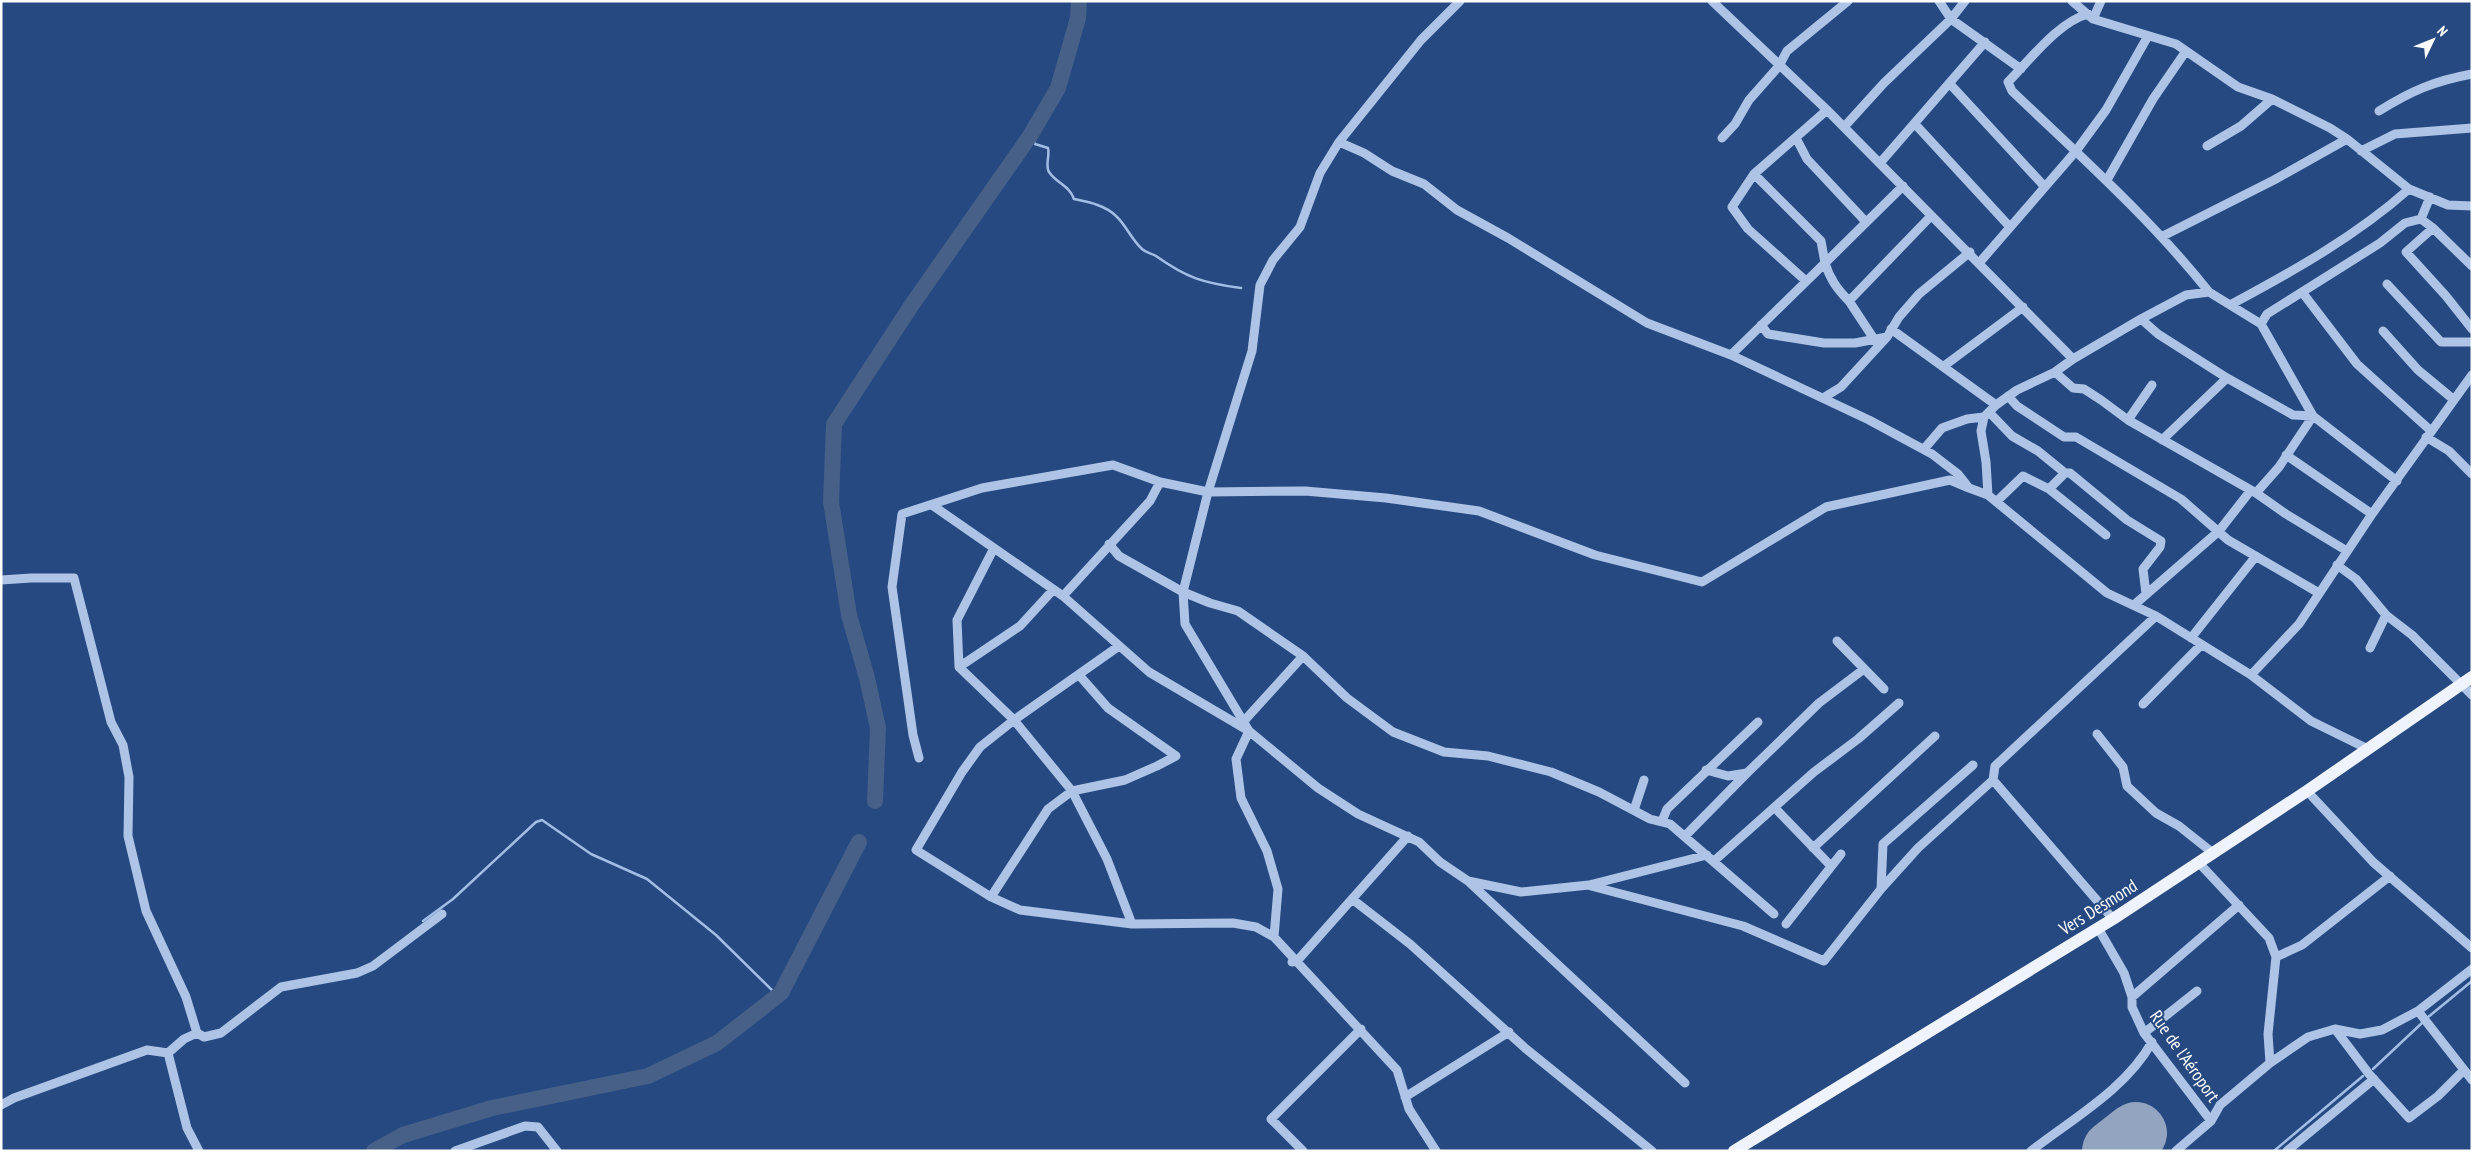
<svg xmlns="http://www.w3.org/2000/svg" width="2473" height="1152" viewBox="0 0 2473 1152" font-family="'PT Sans Narrow',sans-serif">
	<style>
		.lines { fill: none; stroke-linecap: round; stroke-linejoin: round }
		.stream { stroke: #a1bee7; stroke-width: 2.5 }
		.river { stroke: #466088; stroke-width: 16 }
		.runway { stroke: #92a4c0; stroke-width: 62 }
		.minor { stroke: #adc4e6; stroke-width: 9 }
		.major { stroke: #eef3fd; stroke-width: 12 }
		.labels { text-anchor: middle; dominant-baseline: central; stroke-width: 4; stroke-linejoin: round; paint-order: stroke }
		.street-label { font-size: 18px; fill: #fff; stroke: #264981 }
	</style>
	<rect width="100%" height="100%" fill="#264981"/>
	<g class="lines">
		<path class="stream" d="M1030,136l5,8 13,4c2,7 -3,18 1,24 7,11 20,13 25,27 14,3 31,6 42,17 10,9 15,23 26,33 4,4 9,4 14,7 31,22 47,27 85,32
			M423,921l30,-22 83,-77 6,-2 49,34 56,25 69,56 62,61
			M2427,1018l45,-37
			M2373,1069l50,-47
			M2274,1151l89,-75"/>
		<path class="river" d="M875,801l3,-73 -11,-50 -18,-63 -18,-113 3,-78 77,-118 119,-170 28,-48 20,-70 1,-17
			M374,1151l29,-16 89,-27 156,-32 69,-33 64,-50 78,-151"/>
		<path class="runway" d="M2113,1151l23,-18"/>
		<path class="minor" d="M1712,1l115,109 246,249
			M1939,1l12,18 14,-18
			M2072,1l21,18 83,25 62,43 34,12 58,29 17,11 62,50 39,16 24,1
			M2088,14c-30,8 -58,46 -80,68l4,9c68,65 138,127 197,201
			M2093,19l8,-18
			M1950,84l95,103
			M2379,111c32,-20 55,-30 93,-37
			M1915,124l95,103
			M1844,127l40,-44 67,-64 70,50
			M1722,138l13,-14 14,-24 30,-34 8,-15 61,-50
			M1796,138l11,21 59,63
			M1339,142l25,11 28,18 32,13 33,26 51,28 139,85 84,32 138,65 63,34 26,20 11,14 19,7 119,98 49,23 95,59 60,46 57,28
			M2207,146l34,-20 31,-27
			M2361,151l34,-17 77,-6
			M1880,163l105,-121
			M2107,180l46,-81 33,-48
			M1903,186l-78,77c5,16 12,26 24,38l82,-85
			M2430,197l-9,22 12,9 -27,24 40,44 26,33
			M2433,228l39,38
			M2163,236l111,-56 73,-41
			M1980,262l96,-111 30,-41 42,-74
			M1806,281l-58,-52 -16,-22 22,-33 73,-64
			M2387,284l54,58h31
			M2302,292l55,72 73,66
			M1849,301l25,38
			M2230,305c62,-33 126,-69 179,-116
			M2141,319l17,15 69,44 66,37 20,1
			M2261,324l6,-10 113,-71 25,-20 16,-4
			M1761,325l7,9 56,9h31l32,-6
			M1891,329l105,76
			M2383,331l35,39 35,29
			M1731,355l94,-92 -4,-22 -67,-67
			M1944,366l79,-59
			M2055,372l18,16 11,1 17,11 27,20 128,73 30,21 61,37
			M2008,396l9,10 47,31h12l105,62 47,41 91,53
			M1823,398l18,-11 46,-50 12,-20 20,-23 51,-42
			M1989,412l23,24 26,15 27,22h5l57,47 34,21 -1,6 -17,22 3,25
			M2128,420l24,-35
			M2426,437l23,14 23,23
			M2162,440l65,-62
			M1924,449l18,-21 25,-9 17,-2
			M2286,455l86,59
			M2049,489l16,-16
			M2256,493l23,-26 34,-51
			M1988,495l-2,-33 -5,-31 3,-14 12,-12 21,-15 38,-18 18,-13 68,-40 45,-24 23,-3 52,32 52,92 84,65
			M1996,502l27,-26 26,13 57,46
			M932,505l131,91 86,76 100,59 69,57 40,26 61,28 21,20 28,19 53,11 68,-7 118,-30
			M1109,544l10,12 64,36 27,11 28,8 65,45 44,42 46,34 51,20 44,4 63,16 48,20 51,27 20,5 104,90
			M994,548l-37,72 2,47 55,53 58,71 35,68 25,65
			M2337,565l19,14 30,36
			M1,580l30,-2h43l37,144 12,23 6,32 -1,59 18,75 40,86 11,36 -13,6 -16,14 -21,-3 -133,48 -13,7
			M1063,596l87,-95 10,-19
			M2134,605l85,-74 32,-41
			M2191,638l65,-82
			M1837,641l47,48
			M1119,646l-105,74 -34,27 -18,25 -46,78 75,47 29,13 112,14 101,-1 23,4 18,10
			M2370,648l16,-33 26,20 60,60
			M959,667l61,-41 33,-36
			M2251,675l48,-51 73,-110 100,-139
			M2143,704l58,-59
			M1244,721l59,-65
			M2097,734l26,33 4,19 29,27 23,13 34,27
			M919,758l-6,-23 -21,-148 10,-73 80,-26 131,-23 47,17 48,10 97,-1 81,7 93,13 116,44 107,27 124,-75 124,-27 19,8
			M1706,770l22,6 19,-3 72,-70 45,-34
			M2307,791l66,71 99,86
			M1775,808l55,57
			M1634,810l10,-30
			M1662,821l5,-12 91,-87
			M1685,836l62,-63
			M1813,848l122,-112
			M1714,861l100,-89 44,-33 41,-36
			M2199,863l70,75 7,19 -8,77 2,29
			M1468,881l217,202
			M1591,886l152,40 81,35 57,-72 2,-45 90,-79
			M1881,889l37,-41 75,-68
			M991,897l57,-88 24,-18 53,-11 32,-14 19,-10 -68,-48 -29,-33
			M1352,899l58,45 115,104 127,103
			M2113,919l-120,-139 2,-14 161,-150
			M1786,924l55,-70
			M2098,928l26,45 8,24v10l12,26 67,88
			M2276,957l26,-12 88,-69
			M1292,962l5,-1 111,-125
			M2132,997l107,-92
			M2418,1011l54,69
			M2335,1029l34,45 40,44 29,-22 26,-26
			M197,1033l7,4 17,-4 60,-46 76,-14 16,-7 69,-52
			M2144,1033l53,-42
			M168,1053l19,75 12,23
			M1405,1097l104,-65
			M455,1151l70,-25 13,1 19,24
			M1303,1151l-32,-32 90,-90
			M1436,1151l-27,-42 -12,-39 -123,-133 4,-48 -11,-38 -26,-53 -5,-39 13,-28 -64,-107 -2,-32 25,-100 44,-141 8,-66 13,-25 27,-33 20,-54 19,-31 82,-102 39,-39
			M2031,1151c41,-32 95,-62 121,-109
			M2176,1151l35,-30 9,-16 50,-42 38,-26 27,-8 25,5 22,-4 36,-19 54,-42
			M2287,1151l87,-72"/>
		<path class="major" d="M1734,1151l379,-232 194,-128 165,-114"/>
	</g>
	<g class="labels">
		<g class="street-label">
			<text transform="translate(2098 907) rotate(-32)">Vers Desmond</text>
			<text transform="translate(2185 1056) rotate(55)">Rue de l'Aéroport</text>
		</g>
	</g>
	<rect width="2473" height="1152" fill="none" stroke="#ffffff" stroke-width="5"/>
	<g transform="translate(2433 40) rotate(47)" stroke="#264981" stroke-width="4" paint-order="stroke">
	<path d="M0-4L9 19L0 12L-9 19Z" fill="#ffffff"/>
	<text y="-8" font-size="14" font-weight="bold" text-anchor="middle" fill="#ffffff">N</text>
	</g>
</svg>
